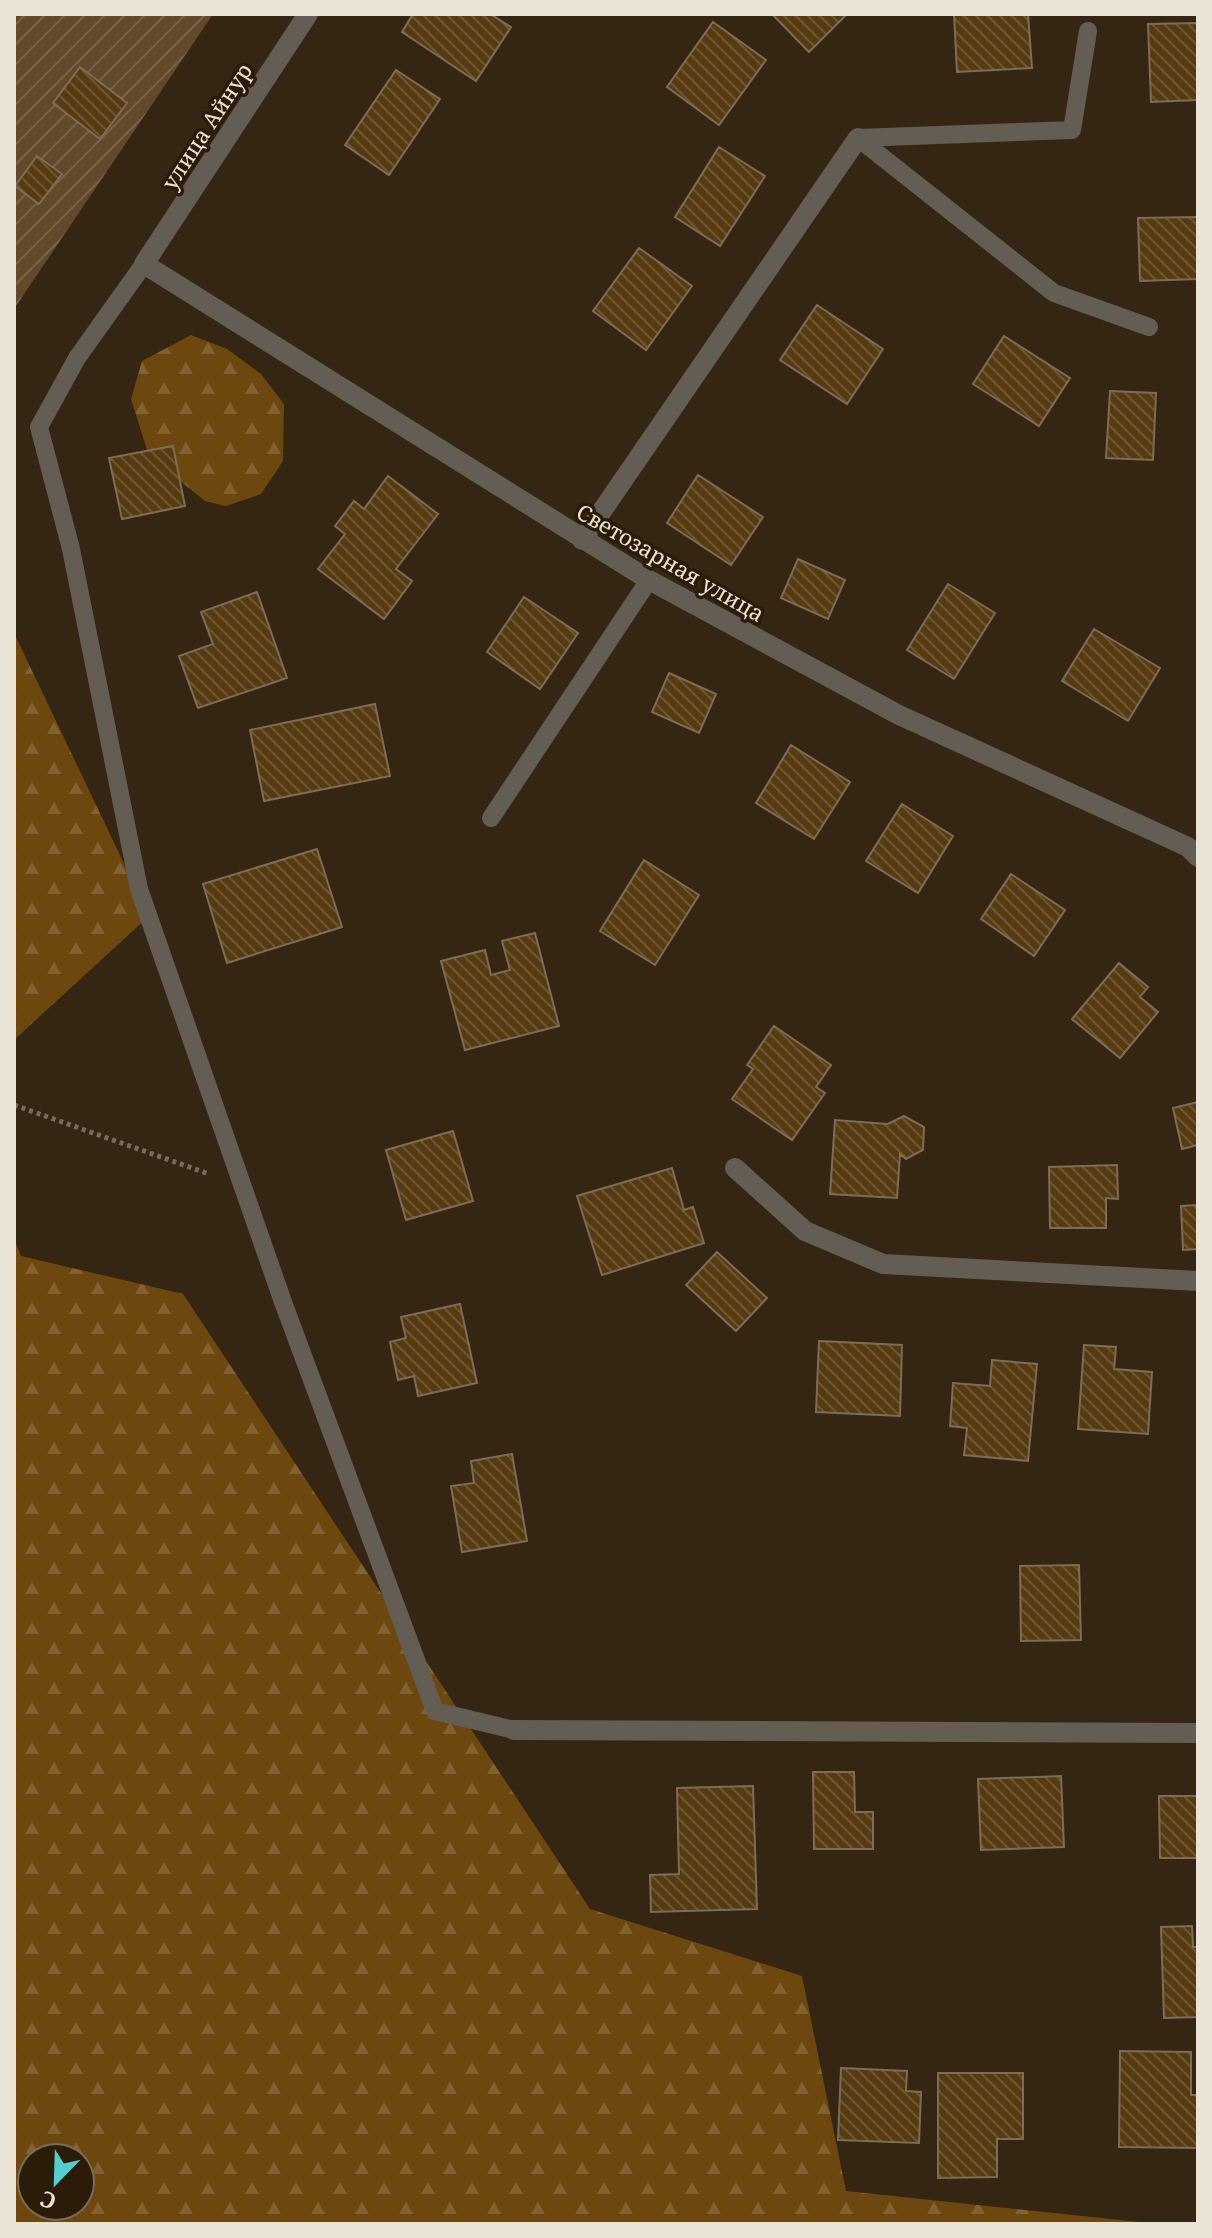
<svg xmlns="http://www.w3.org/2000/svg" width="1212" height="2238" viewBox="0 0 1212 2238" font-family="'Noto Serif',serif">
	<style>
		.forest { fill: url(#forest-firs); fill-rule: evenodd }
		.garden { fill: url(#garden-furrows) }
		.building { fill: url(#building-back-hatch); stroke: #7d6c57; stroke-width: 2 }
		.lines { fill: none; stroke-linecap: round; stroke-linejoin: round }
		.path { stroke: #776b5a; stroke-width: 5; stroke-dasharray: 4 4; stroke-linecap: butt }
		.service { stroke: #645d54; stroke-width: 18 }
		.minor { stroke: #645d54; stroke-width: 20 }
		.labels { text-anchor: middle; dominant-baseline: central; stroke-width: 7; stroke-linejoin: round; paint-order: stroke }
		.street-label { font-size: 22px; fill: #ece3d7; stroke: #2a1c09 }
	</style>
	<defs>
		<pattern id="forest-firs" width="22" height="20" patternUnits="userSpaceOnUse" patternTransform="scale(2)"><rect width="22" height="20" fill="#6d480e"/><path d="M5 1l3.5 6h-7zM16 11l3.5 6h-7z" fill="#826230"/></pattern>
		<pattern id="garden-furrows" width="10" height="10" patternUnits="userSpaceOnUse" patternTransform="scale(2)"><rect width="10" height="10" fill="#61492a"/><path d="M-1 1l2-2M0 10L10 0M9 11l2-2" fill="none" stroke="#786348"/></pattern>
		<pattern id="building-back-hatch" width="6" height="6" patternUnits="userSpaceOnUse" patternTransform="scale(2)"><rect width="6" height="6" fill="#563a10"/><path d="M-1 5l2 2M0 0l6 6M5-1l2 2" fill="none" stroke="#6e5632"/></pattern>
	</defs>
	<rect width="100%" height="100%" fill="#342613"/>
	<path class="forest" d="M191,335l36,14 34,25 23,30 -1,57 -22,33 -35,12 -21,-5 -56,-45 -18,-57 11,-38z
		M14,633l135,283 -135,124z
		M14,1239l7,17 162,38 407,615 212,67 44,215 312,33h-1144zM32,2158h48v48h-48z"/>
	<path class="garden" d="M14,14h199l-199,295z"/>
	<path class="building" d="M413,14h77l21,13 -35,54 -74,-49z
		M772,14h75l-38,38z
		M954,14h74l4,54 -75,4z
		M713,22l53,38 -47,65 -52,-38z
		M1198,23v77l-47,2 -3,-78z
		M80,67l47,36 -27,36 -47,-36z
		M396,70l44,29 -51,76 -44,-30z
		M719,147l46,29 -45,70 -45,-29z
		M37,156l25,18 -23,30 -24,-18z
		M1198,217v62l-58,2 -2,-63z
		M639,248l53,38 -46,64 -53,-39z
		M817,305l66,44 -36,55 -67,-44z
		M1004,336l66,42 -31,48 -66,-42z
		M1110,391l46,2 -3,67 -47,-2z
		M173,446l12,60 -63,13 -13,-61z
		M698,475l65,42 -32,48 -64,-42z
		M388,476l50,38 -42,55 16,12 -28,38 -66,-50 27,-35 -10,-8 19,-25 10,8z
		M798,559l47,21 -17,39 -47,-21z
		M948,584l47,29 -41,66 -47,-29z
		M257,592l30,86 -89,30 -19,-52 34,-12 -12,-32z
		M524,597l54,36 -38,56 -53,-37z
		M1094,629l66,39 -32,53 -66,-40z
		M669,673l47,21 -17,39 -47,-21z
		M375,704l15,72 -126,25 -14,-71z
		M791,745l59,37 -36,57 -58,-36z
		M902,804l51,32 -35,57 -52,-32z
		M317,849l25,78 -115,36 -24,-79z
		M644,860l55,35 -44,70 -55,-34z
		M1011,874l54,36 -31,46 -53,-37z
		M535,933l24,93 -94,24 -24,-89 44,-11 6,25 19,-5 -8,-29z
		M1119,963l29,24 -8,10 18,15 -38,46 -48,-39z
		M774,1026l57,39 -15,22 9,6 -33,47 -60,-41 21,-30 -6,-4z
		M1198,1102v43l-16,4 -9,-41z
		M904,1116l20,11 -1,23 -17,9 -6,-5 -3,44 -67,-4 5,-74 53,4z
		M453,1131l20,70 -67,19 -20,-70z
		M1117,1165l1,34 -12,-1v30h-56l-1,-61z
		M672,1168l12,42 9,-3 11,36 -102,32 -25,-79z
		M1198,1205v44l-15,1 -2,-44z
		M717,1252l50,46 -31,33 -50,-46z
		M460,1304l17,79 -59,13 -4,-20 -16,4 -8,-38 16,-4 -5,-21z
		M819,1341l83,4 -2,71 -84,-4z
		M1084,1345l32,2 -2,22 38,3 -4,62 -70,-5z
		M992,1360l45,4 -9,97 -64,-6 3,-27 -17,-2 3,-43 37,3z
		M512,1454l15,87 -65,11 -11,-66 23,-3 -3,-22z
		M1079,1565l2,75 -60,1 -1,-75z
		M813,1772h41l1,40h18v37h-59z
		M1061,1776l3,71 -83,3 -3,-71z
		M753,1786l4,123 -106,3 -1,-37 29,-1 -2,-86z
		M1159,1796h39v62h-38z
		M1192,1926l1,21h5v70l-34,1 -3,-91z
		M1120,2051l71,1v43h7v53l-79,-1z
		M841,2068l66,3 -1,20 15,1 -2,51 -81,-3z
		M938,2073h85v66h-26v38l-59,1z"/>
	<g class="lines">
		<path class="path" d="M14,1105l195,69"/>
		<path class="service" d="M858,138l196,155 95,34
			M858,138l214,-8 16,-99
			M144,264l-67,94 -38,69 32,122 68,340 144,413 152,409 79,19
			M491,818l158,-238"/>
		<path class="minor" d="M308,14l-164,250 505,316 250,135 289,132 10,10
			M582,540l276,-402
			M735,1168l70,63 78,33 315,17
			M514,1730l684,3"/>
	</g>
	<g class="labels">
		<g class="street-label">
			<text transform="translate(206 126) rotate(-57)">улица Айнур</text>
			<text transform="translate(671 562) rotate(30)">Светозарная улица</text>
		</g>
	</g>
	<rect width="1212" height="2238" fill="none" stroke="#ece3d7" stroke-width="32"/>
	<g transform="translate(56 2182) rotate(203)"><circle r="38" fill="#2a1c09" stroke="#786c5b" stroke-width="2"/>
	<path d="M0-6L14 30L0 20L-14 30Z" fill="#52cdd0"/>
	<text y="-12" font-size="22" font-weight="bold" text-anchor="middle" fill="#ece3d7">С</text>
	</g>
</svg>
